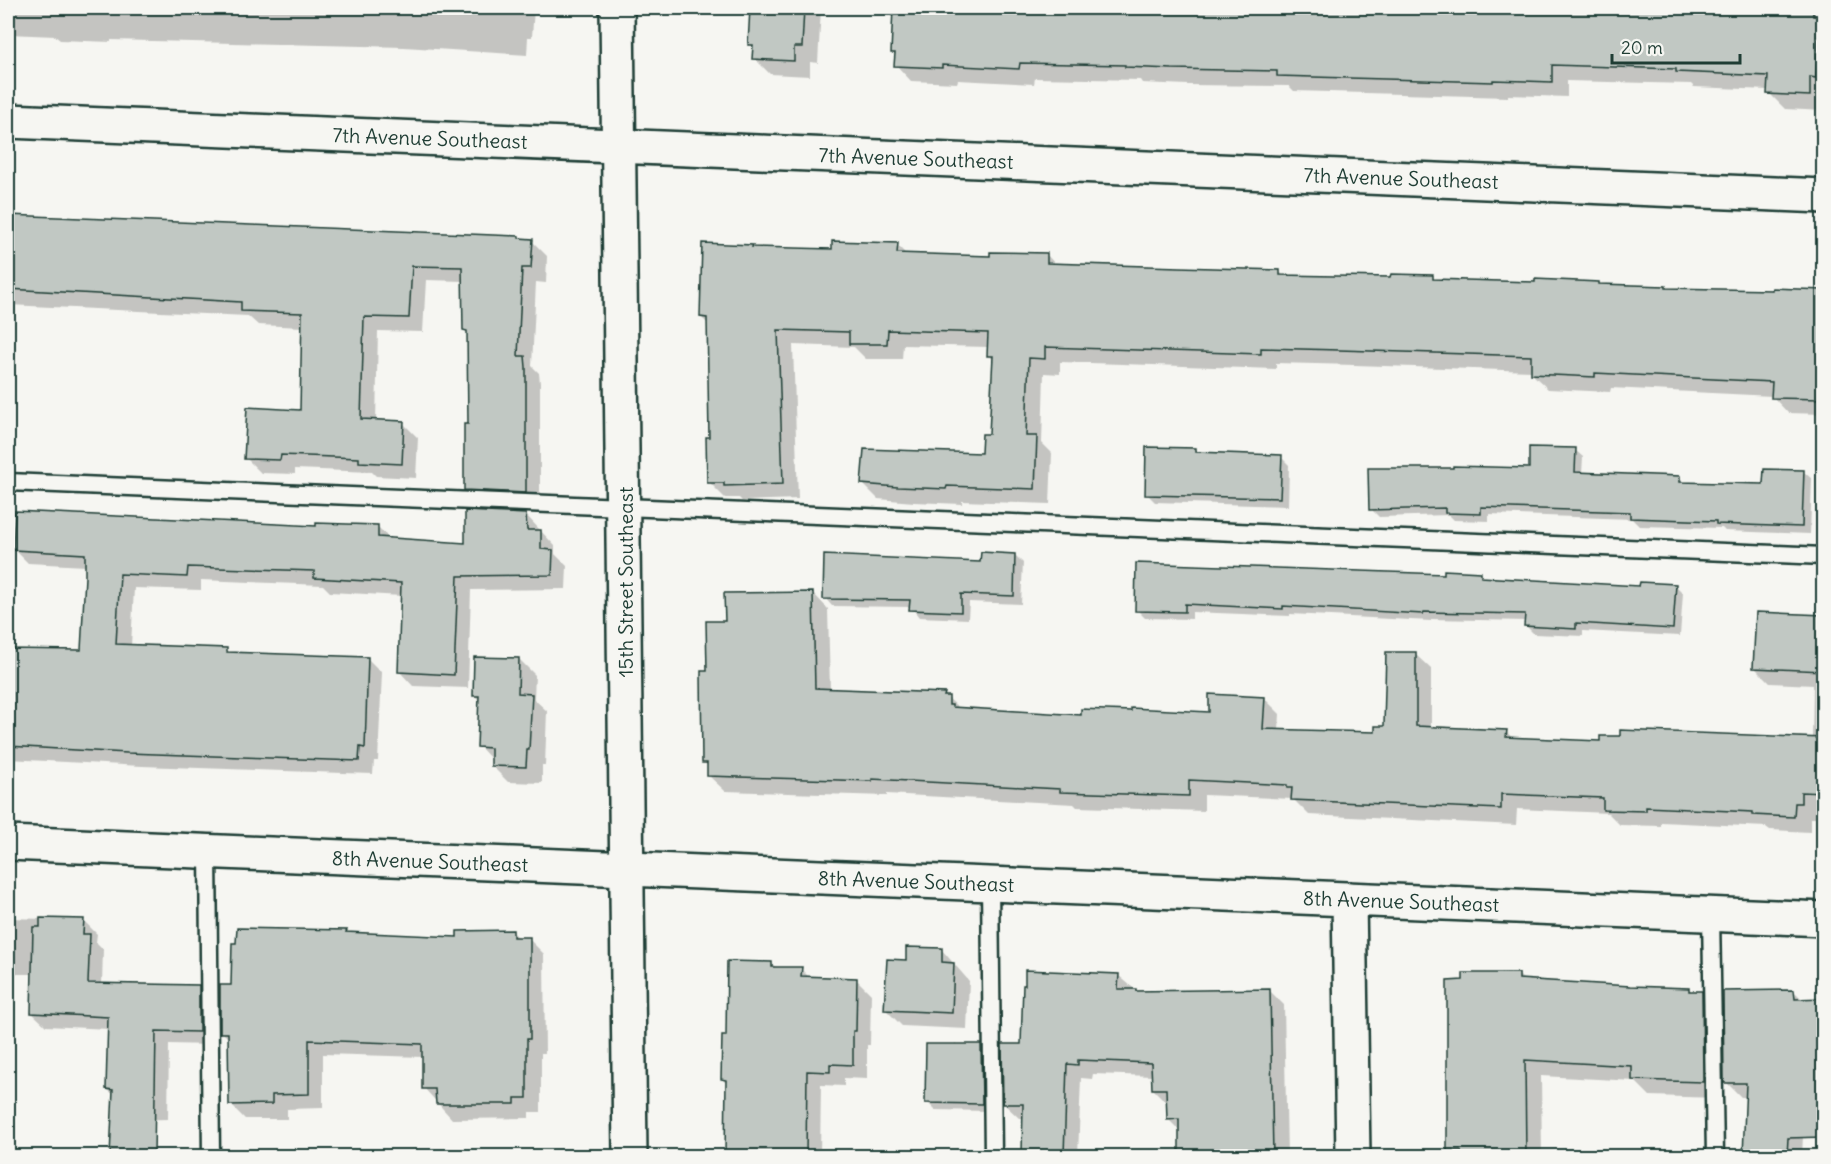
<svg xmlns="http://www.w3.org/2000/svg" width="1831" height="1164" viewBox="0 0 1831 1164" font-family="Delius,sans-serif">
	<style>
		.shadow { fill: #0003 }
		.building { fill: #c1c8c3; stroke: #1f3d34; stroke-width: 1.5 }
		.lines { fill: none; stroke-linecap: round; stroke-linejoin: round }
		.lane-casing { stroke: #1f3d34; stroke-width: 21 }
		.street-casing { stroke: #1f3d34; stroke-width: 38 }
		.secondary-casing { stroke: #1f3d34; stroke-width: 38 }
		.lane { stroke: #f6f6f2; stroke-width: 16 }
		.street { stroke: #f6f6f2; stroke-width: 33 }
		.secondary { stroke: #f6f6f2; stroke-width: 33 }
		.labels { text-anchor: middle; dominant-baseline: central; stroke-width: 5; stroke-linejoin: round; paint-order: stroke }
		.street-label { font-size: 20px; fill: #1f3d34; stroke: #f6f6f2 }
	</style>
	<rect width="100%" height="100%" fill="#f6f6f2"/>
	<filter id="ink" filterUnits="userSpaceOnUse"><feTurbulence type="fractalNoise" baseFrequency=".0167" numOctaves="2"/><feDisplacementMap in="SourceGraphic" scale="12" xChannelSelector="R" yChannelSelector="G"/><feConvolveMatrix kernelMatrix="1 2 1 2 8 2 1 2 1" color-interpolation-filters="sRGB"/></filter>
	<g filter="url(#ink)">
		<path class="shadow" d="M8,8h526l-2,29h-4l-1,18 -123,-8 -293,-7v2l-51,-2 -5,-4 -47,-2z
			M752,8h69l-3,55 -8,-1v14l-40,-2 -16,-16v-10l-4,-4z
			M894,8h923l7,6v97l-39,-2 -16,-16v-3l-75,-3 -3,-3 -124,-3v16l-59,-2v2l-214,-6 -5,-5 -101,-1 -46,-2 -2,-3 -105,-2 -1,6 -76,-4 -1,3 -46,-2 -15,-16v-9l-3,-3z
			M8,217l524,24 15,15 -1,27 -10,-1 -4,84 7,7 1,10v124l-59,-3 -15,-15 4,-63 -1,-92 -5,-4v-49l-38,-1 -3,52 -45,-1 -2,90 27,2 15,15 -2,40 -40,-2 -4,-4 -77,-3v5l-34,-1 -15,-15 56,-46 1,-85 -45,-2 -10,-9 -240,-11z
			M897,245l10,10 84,3 56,-3 9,10 224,7 4,4 148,1 4,3 164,6 68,4 156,1v123l-36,-1 -16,-17 -161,-8 -1,4 -62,-3 -16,-15v-3l-177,-6 -79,-2v6l-216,-7v12l-16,-1 -2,70 10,10 -2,51 -88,-3v3l-48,-2 -36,-3 -16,-16 121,-29 7,-18 4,-75 -5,-6v-8l-86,-2 -1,14h-36l-12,-12 -61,-2 5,154 -56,2 -3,-3h-14l-16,-16v-157l-8,-8 51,-71 2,3 79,1z
			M1195,450l5,4 81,3 8,8 -1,41 -133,-4 -8,-8z
			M1575,450l8,7 -1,17 97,4 6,5 80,3 39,-14 8,7 -2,55 -85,-3 -3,-3 -83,-2 -7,-7 -143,-5v7l-35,-1 -5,-5 -70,2 -8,-8 159,-40z
			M526,515l29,31v8l12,12 -1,23 -95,1 -3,98 -55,-2 -14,-15 3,-75 -72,-4 -7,-7 -122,-5v10l-67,-2 -3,58 95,3 4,4 137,5 15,15 -4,88h-4l-1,13 -231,-8 -134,-7v-113l2,3 72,3 4,-86 -58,-3 -14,-14 304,-21 60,-1 12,12 76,6z
			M1015,555l8,8 -2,41 -52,-2 -1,17 -49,-2 -8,-10 -79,-1 -7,-8z
			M1138,565l308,10 34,-1 5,5 156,8 34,-2 8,8 -3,43 -97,-5v5l-49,-2 -8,-8v-5l-95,-2v2l-141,-7v2l-98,-4v7l-47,-1 -8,-8z
			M813,593l15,16 2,81 114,4 16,15 123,8 127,-4 54,-15 16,16 -1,17 97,2 10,-6 29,-73 16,15v59l75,3 7,8 89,3 210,-3 1,-54 -43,-2 -15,-15 69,-51v201h-14v14l-40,-2 -4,-3 -105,-5v4l-41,-1 -12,-12 -91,-4 -1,16 -207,-10 -16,-16 -89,-4v16l-127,-4 -3,-3 -187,-10v2l-162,-5 -16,-15v-9l-5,-5 4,-90 18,-50z
			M519,659l16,16 -1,24 13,12 -2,54h-3v18l-34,-1 -16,-16v-6l-13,-14 1,-45 -6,-6z
			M8,918l75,2 14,14 -1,8 7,7 -1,36 96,1 14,14v45l-43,-1 -1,75 -40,1 -13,-24 -8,-7 2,-60 -63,-3 -14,-13 1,-39h-25z
			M346,932l2,2 111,5 54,-7 7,7h9l15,15 1,99h-4v59h-12v6l-77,1 -28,-31 -1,-31 -100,-3v54l-36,1v10h-42l-15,-15v-64l-8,-8 10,-45z
			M942,950l27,31 -2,48 -65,-3 -17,-17 22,-47z
			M771,963l6,5 24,1 9,9 46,1 15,15 -1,51h-3v34l-23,-1v8l-23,-1 -1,71h-92l-2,-1 1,-71 -5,-5 5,-41z
			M1518,974l7,7 164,8 3,4h9l16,16 2,89 -69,-2 -15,-15 -94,-5 1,80h-94l1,-174z
			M1118,975l20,17 132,-1 14,14 3,151h-106l-1,-25 -12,-12v-15l-15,-15v-13l-60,-2 -1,5 -11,-1 -3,78h-56l2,-38h-5l-15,-14 19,-59z
			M1794,991l9,9 2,97 -3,59h-57l2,-59h-6l-15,-15z
			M981,1045l8,8v58l-54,-1 -8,-8z"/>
		<path class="building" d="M750,8h54l-2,39h-8v14l-42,-2 1,-14h-5z
			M893,8h920v8h6l-3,62 -6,-1v19l-43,-2 1,-18 -92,-4v-3l-124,-4v17l-59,-2v2l-216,-6v-5l-105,-2 -47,-2v-2l-105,-2 -1,6 -77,-4v3l-48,-2 1,-13h-4z
			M8,215l511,21v2l14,1 -2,29h-9l-4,88h7l1,11v126l-62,-3v-66h4l-1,-93 -4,-1 -1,-63 -50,-1 -3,52 -45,-1 -3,102 43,2 -2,43 -43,-2v-4l-78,-3 -1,5 -36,-1 3,-52 53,3 2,-97 -61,-2v-9l-233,-13z
			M832,241l66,2 -1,10 93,3v-4l57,1v10l233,7v5l110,2 1,-3 42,1v4l102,3v-3l64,3v2l67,2v2l106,2v-2l52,2v109l-53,-1 1,-16 -177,-9v4l-64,-3v-18l-192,-6 -78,-2v6l-216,-7v12l-16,-1 -3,78h11l-2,53 -88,-3 -1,3 -48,-2 -37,-3 3,-35 117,4 1,-19h7l4,-78h-6l1,-23 -100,-3 -1,14h-38v-12l-71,-2 5,154 -59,2v-3h-17l-1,-46h3l-2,-119 -7,-1 2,-74 51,2 -1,2 80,2z
			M1146,447l50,1v4l86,3 -2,43 -135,-3z
			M1529,447l47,1 -1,24 105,4v6l83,2 1,-15 40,1 -2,57 -86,-3v-3l-86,-3v-6l-149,-5v7l-36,-1v-5l-76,2 -1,-42h85v-2l76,2z
			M15,511l301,15v-3l62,2v12l87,6v-32l61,3 1,16h14v19l12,1 -1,25 -94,1 -4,99 -56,-3 3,-89 -87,-5v-7l-126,-4 -1,10 -67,-3 -4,70 111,4v4l141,5 -3,91 -5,-1 -1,14 -232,-8 -119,-7v-97l73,1 4,-73v-23l-72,-4z
			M981,552l34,2 -1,42 -53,-2v18l-52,-2 1,-10 -87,-1 1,-44 156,7z
			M1136,563l308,11v-4l37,2v5l158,9 1,-4 36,2 -3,45 -97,-6v6l-52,-3 1,-12 -101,-2 -1,2 -140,-8v3l-98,-5v8l-50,-1z
			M813,592l2,96 130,5 -1,3h5v9h3v2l129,8v-6l50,2v-3l78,4v-18l56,3 -2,32 112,3v-6h9l2,-74h30v74l91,4 -1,7 94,4v-5h20v-6l204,8v55l-23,-1v11h-6l-1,14 -41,-2v-3l-107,-5v4l-43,-1v-12l-102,-4v15l-210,-9 1,-12h-5v-3l-98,-5v16l-129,-4v-3l-188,-10v2l-165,-5v-13h-5l-1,-92h6l-1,-50h19l-1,-28z
			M1756,612l68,3v56l-71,-3z
			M474,657l45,1 -1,35 14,1 -3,56h-2l-1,17 -35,-1v-18l-14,-1 2,-51h-6z
			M40,918l44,1 -1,15h7l-2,49 111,2v47l-43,-1 -2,125h-44l3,-66 -7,-1 2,-72 -77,-4 2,-86h7z
			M237,928l110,2 -1,2 111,5v-6l56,-1v7h17v102h-3v59h-12v6h-79l-1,-15h-13v-45l-113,-4v54l-37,1v9l-43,1 -1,-72h-8v-48h11l1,-42h4z
			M906,947l36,1v14l12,1 -2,50 -68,-3 3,-51 19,1z
			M727,961l45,1v5h30l-1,9 56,2 -1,53h-3v34l-23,-1v8l-23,-1 -1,85 -81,-1 1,-75 -5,-1 1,-43h4z
			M1025,970l94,4 -1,15h18v2l134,-2 3,167h-94v-37l-12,1 -1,-31h-14l-1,-26 -73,-3v5l-11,-1 -3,91 -42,-1 1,-50h-20l-1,-60h19l2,-59h2z
			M1463,973h56v6l111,7 59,2v3h13l1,91 -71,-2v-14l-107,-6 1,96h-65v-5h-14v-170l16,-1z
			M1794,990l1,9 29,-1v139l-36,1 -1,18h-44l3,-73h-22l-1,-92z
			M926,1044h55l1,60 -57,-1z"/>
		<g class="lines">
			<defs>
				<path id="lane" d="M8,482l1816,74
					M208,851l3,305
					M990,883l3,273
					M1711,914l4,242"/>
				<path id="street" d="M8,121l1816,75
					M8,843l1816,76
					M1349,899l4,257"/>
				<path id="secondary" d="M617,8l13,1148"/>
			</defs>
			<use href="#lane" class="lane-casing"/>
			<use href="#street" class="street-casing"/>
			<use href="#secondary" class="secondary-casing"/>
			<use href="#lane" class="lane"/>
			<use href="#street" class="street"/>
			<use href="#secondary" class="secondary"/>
		</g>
	</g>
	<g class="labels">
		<g class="street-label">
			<text transform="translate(430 138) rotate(2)">7th Avenue Southeast</text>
			<text transform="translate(916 158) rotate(2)">7th Avenue Southeast</text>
			<text transform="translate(1401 178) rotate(2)">7th Avenue Southeast</text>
			<text transform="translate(625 582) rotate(-90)">15th Street Southeast</text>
			<text transform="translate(430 861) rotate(2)">8th Avenue Southeast</text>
			<text transform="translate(916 881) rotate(2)">8th Avenue Southeast</text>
			<text transform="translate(1401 901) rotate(2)">8th Avenue Southeast</text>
		</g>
	</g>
	<rect width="1831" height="1164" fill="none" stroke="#f6f6f2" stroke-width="30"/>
	<rect x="15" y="15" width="1801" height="1134" fill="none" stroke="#1f3d34" stroke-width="2" filter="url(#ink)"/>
	<path d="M1612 54v9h128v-9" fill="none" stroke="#1f3d34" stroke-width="3"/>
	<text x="1621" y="54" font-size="18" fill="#1f3d34" stroke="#f6f6f2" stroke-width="4.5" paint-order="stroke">20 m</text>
</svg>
